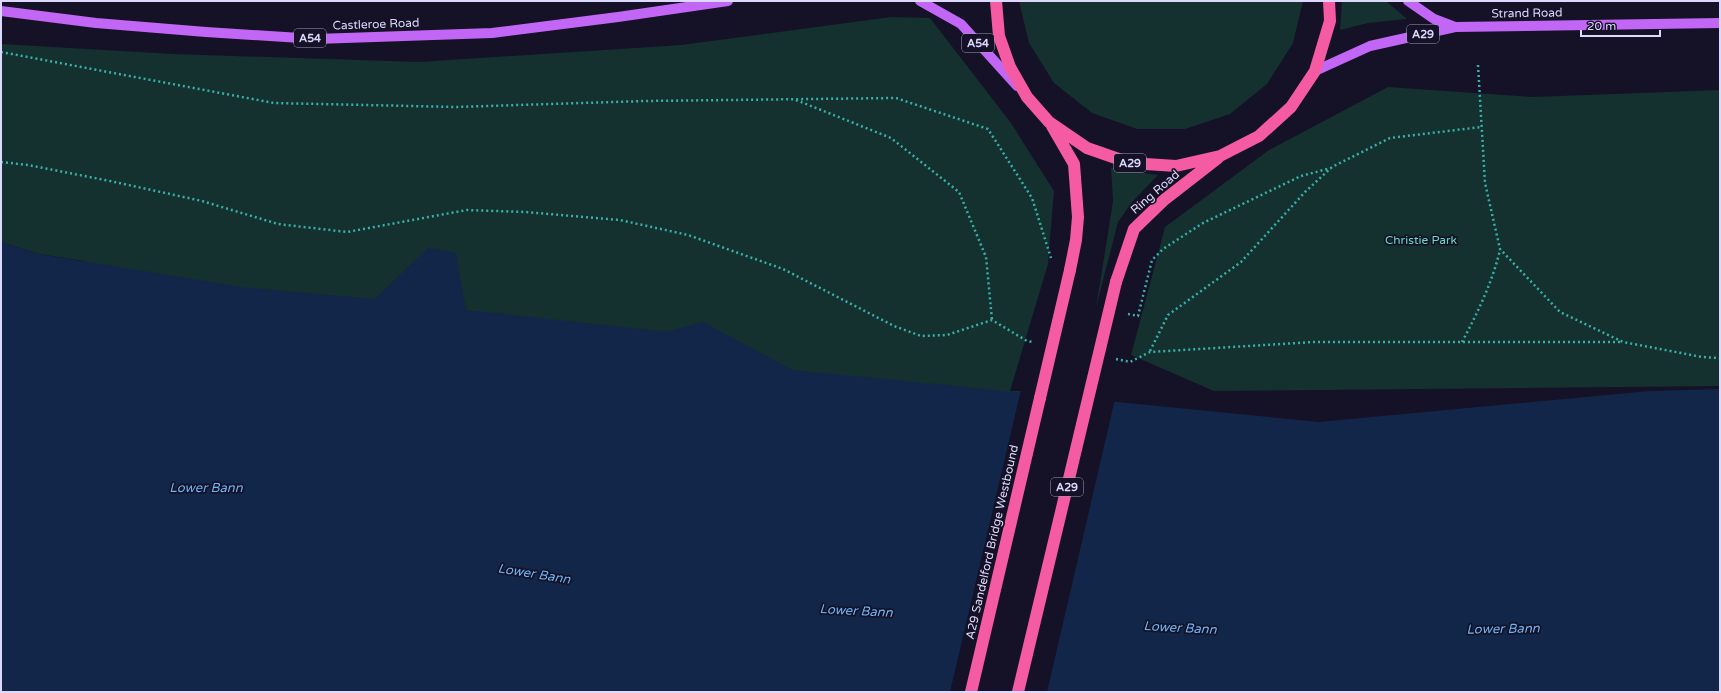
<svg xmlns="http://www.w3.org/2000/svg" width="1721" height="693" viewBox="0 0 1721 693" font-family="'Varela Round',sans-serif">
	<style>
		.green { fill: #14302f }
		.water { fill: #122649 }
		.pier { fill: #151126 }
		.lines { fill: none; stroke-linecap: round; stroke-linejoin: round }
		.path { stroke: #38b1ab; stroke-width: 2.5; stroke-dasharray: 2 3; stroke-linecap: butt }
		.primary { stroke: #c267f5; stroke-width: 10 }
		.highway { stroke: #f55ba3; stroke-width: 12 }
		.highway-bridge { stroke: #f55ba3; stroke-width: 12 }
		.labels { text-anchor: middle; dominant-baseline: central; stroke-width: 3.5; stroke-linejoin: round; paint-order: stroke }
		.shield { fill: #151126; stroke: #a19cbc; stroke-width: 1 }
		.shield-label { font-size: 11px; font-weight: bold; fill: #ddd8fd }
		.street-label { font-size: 12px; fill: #ddd8fd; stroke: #151126 }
		.park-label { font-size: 12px; fill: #68d9be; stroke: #151126 }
		.water-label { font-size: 13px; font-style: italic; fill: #6db5f6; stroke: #151126 }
	</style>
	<rect width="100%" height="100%" fill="#151126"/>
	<path class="green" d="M1019,1h284l-10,42 -26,41 -37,30 -45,15h-48l-45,-16 -38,-30 -25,-40z
		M1342,1h44l21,18 -39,4 -28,7z
		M891,17l39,1 81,105 43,68 -6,73 -38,127h11l-4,15 -656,-52 -278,-93 -44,-7 -38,-12v-198l173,10 245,8 262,-17z
		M1388,87l145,10 187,-7v296l-506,5 -83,-36 34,-128 104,-77z
		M1111,168l47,7 -25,26 -15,21 -22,86 17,-107z"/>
	<path class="water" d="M1,242l38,12 202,33 134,12 53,-51 28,5 10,57 201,22 36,-10 89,48 527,52 331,-31 70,-2v303h-1719z"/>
	<path class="pier" d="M1021,390l94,9 -68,293h-97z"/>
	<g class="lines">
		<path class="path" d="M1,52l273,51 182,4 189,-6 251,-3 92,31 44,69 19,60
			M1478,65l7,118 15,66 60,63 63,30 79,15 18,1
			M796,100l95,38 68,54 27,65 6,63
			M1,162l27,3 82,16 92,20 76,23 69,8 120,-22 58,2 95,8 68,15 95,34 111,57 27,10 26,-1 45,-15 35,21 6,1
			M1128,314l10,2 14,-56 11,-11 40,-26 98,-47 30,-8
			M1462,342c16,-30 30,-59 38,-92
			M1150,351l18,-36 73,-53 64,-70 27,-25 58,-29 91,-11
			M1116,359l14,3 20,-10 164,-10h309"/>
		<path class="primary" d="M920,1l41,23 56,62
			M1408,1l26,18 21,8
			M1,11l95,12 110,9 110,7 176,-6 126,-16 110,-16
			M1315,71l55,-25 85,-19 265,-4"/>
		<path class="highway" d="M996,1l3,35 11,31 17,30 22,25 38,26 43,15 46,3 44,-10 39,-20 32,-29 24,-36 15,-50 -1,-20
			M1052,126l22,38 4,53 -2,23 -6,30
			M1116,282l18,-53 30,-29 54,-42
			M971,692l69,-294"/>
		<path class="highway-bridge" d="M1040,398l30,-128
			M1018,692l98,-410"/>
	</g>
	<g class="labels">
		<g class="shield">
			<rect x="1407" y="25" width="32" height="18" rx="3"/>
			<rect x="294" y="29" width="32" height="18" rx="3"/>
			<rect x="962" y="34" width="32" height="18" rx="3"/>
			<rect x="1114" y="154" width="32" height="18" rx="3"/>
			<rect x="1051" y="478" width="32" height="18" rx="3"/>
		</g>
		<g class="shield-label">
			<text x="1423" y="34">A29</text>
			<text x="310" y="38">A54</text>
			<text x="978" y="43">A54</text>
			<text x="1130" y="163">A29</text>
			<text x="1067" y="487">A29</text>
		</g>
		<g class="street-label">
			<text transform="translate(1527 13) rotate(-1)">Strand Road</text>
			<text transform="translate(376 24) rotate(-2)">Castleroe Road</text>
			<text transform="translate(1155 192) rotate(-41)">Ring Road</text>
			<text transform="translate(992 542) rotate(-77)">A29 Sandelford Bridge Westbound</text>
		</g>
		<g class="park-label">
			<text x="1421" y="240">Christie Park</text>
		</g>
		<g class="water-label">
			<text x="206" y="488">Lower Bann</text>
			<text transform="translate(534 574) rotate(9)">Lower Bann</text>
			<text transform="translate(856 611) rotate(3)">Lower Bann</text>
			<text transform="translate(1180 628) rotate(3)">Lower Bann</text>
			<text transform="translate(1503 629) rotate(-1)">Lower Bann</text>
		</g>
	</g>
	<rect width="1721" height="693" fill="none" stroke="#ddd8fd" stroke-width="4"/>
	<path d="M1581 30v6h79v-6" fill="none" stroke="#ddd8fd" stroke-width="2"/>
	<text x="1587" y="30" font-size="12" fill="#ddd8fd" stroke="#151126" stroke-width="3" paint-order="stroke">20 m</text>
</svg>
